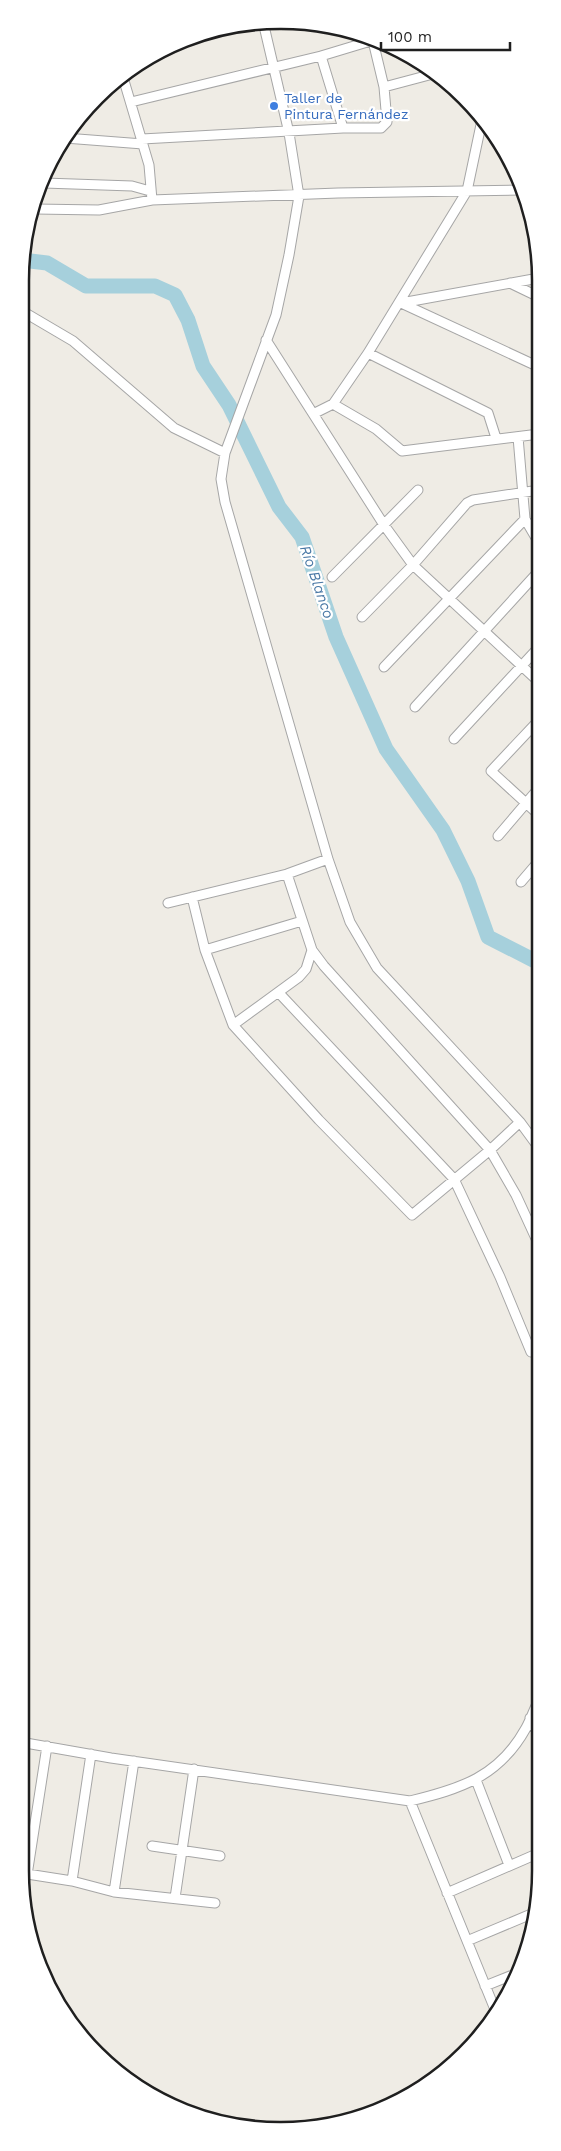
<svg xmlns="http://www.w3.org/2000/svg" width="561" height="2151" viewBox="0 0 561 2151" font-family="'Work Sans',sans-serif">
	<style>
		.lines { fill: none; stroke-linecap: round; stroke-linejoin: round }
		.river { stroke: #a6d0dc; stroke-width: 15 }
		.minor-casing { stroke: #a6a6a6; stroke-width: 11 }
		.minor { stroke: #fff; stroke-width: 9 }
		.shop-dot { fill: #3f7fe0; stroke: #fff; stroke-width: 2 }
		.labels { text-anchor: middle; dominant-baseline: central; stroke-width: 4.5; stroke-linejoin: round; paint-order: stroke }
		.shop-label { font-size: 14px; fill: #366cbe; stroke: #fff; text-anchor: start }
		.water-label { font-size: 15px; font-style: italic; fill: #4978a5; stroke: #fff }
		.rim { fill: none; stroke: #1f1f1f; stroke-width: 2.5 }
	</style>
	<rect width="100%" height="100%" fill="#efece5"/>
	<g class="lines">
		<path class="river" d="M22,260l25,3 39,23h69l20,9 13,25 15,46 26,39 50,102 23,30 34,100 50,112 57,81 25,51 20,56 51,26"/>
		<defs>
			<path id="minor" d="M264,26l25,107 10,63 -10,59 -13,60 -51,138 -4,26 4,23 103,357 22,63 27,46 143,154 19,26
				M207,32l17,-4
				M373,41l11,46
				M122,74l27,91 3,35
				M131,102l190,-46 53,-16
				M343,128h38l6,-6 -3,-35 49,-13
				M65,138l78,6
				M142,139l201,-11 -22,-72
				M44,183l88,3 18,5
				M35,209l64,1 53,-10 186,-7 184,-3
				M510,283l29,14
				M401,303l138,64
				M401,303l138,-25
				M22,311l51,30 101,87 51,25
				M266,340l118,185 29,40 126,117
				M368,353l120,60 8,25
				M333,404l43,25 26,22 137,-17
				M315,413l18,-9 35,-51 99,-162 15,-71
				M518,437l7,82 14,24
				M332,577l86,-87
				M362,617l51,-52 54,-62 6,-3 66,-10
				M384,667l141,-148
				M415,707l124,-136
				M454,739l85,-92
				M539,815l-48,-44 48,-51
				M498,836l41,-48
				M287,874l25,76 12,16 166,184 26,45 23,50
				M521,882l18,-21
				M192,897l13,53 28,75 86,95 93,95 78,-65 30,-28
				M168,903l119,-29 41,-15
				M205,950l97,-29
				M279,993l175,186 46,98 31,75
				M233,1025l66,-48 7,-8 6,-19
				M530,1718l9,18
				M20,1742l91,16 299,43c50,-12 89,-24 116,-73 5,-9 8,-19 13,-28
				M476,1780l33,85
				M410,1801l86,211
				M152,1846l68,10
				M21,1873l51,8 42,11 101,11
				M27,1875l20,-129
				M72,1881l19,-127
				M114,1892l20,-131
				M447,1893l92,-40
				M175,1898l19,-129
				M467,1941l69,-29
				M485,1986l30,-12"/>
		</defs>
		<use href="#minor" class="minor-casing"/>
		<use href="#minor" class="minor"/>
	</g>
	<circle class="shop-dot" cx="274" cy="106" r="5"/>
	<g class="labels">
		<g class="shop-label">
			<text x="284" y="98">Taller de<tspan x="284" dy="16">Pintura Fernández</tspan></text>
		</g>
		<g class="water-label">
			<text transform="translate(317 582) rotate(71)">Río Blanco</text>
		</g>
	</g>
	<path d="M0 0H561V2151H0ZM280 29H281A251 251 0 0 1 532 280V1871A251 251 0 0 1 281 2122H280A251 251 0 0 1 29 1871V280A251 251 0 0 1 280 29Z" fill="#fff" fill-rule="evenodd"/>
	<path class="rim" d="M280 29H281A251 251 0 0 1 532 280V1871A251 251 0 0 1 281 2122H280A251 251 0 0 1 29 1871V280A251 251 0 0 1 280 29Z"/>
	<path d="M381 42v8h129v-8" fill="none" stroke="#1f1f1f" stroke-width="2.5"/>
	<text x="388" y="42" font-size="15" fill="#1f1f1f" stroke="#ffffff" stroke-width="4" paint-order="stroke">100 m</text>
</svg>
